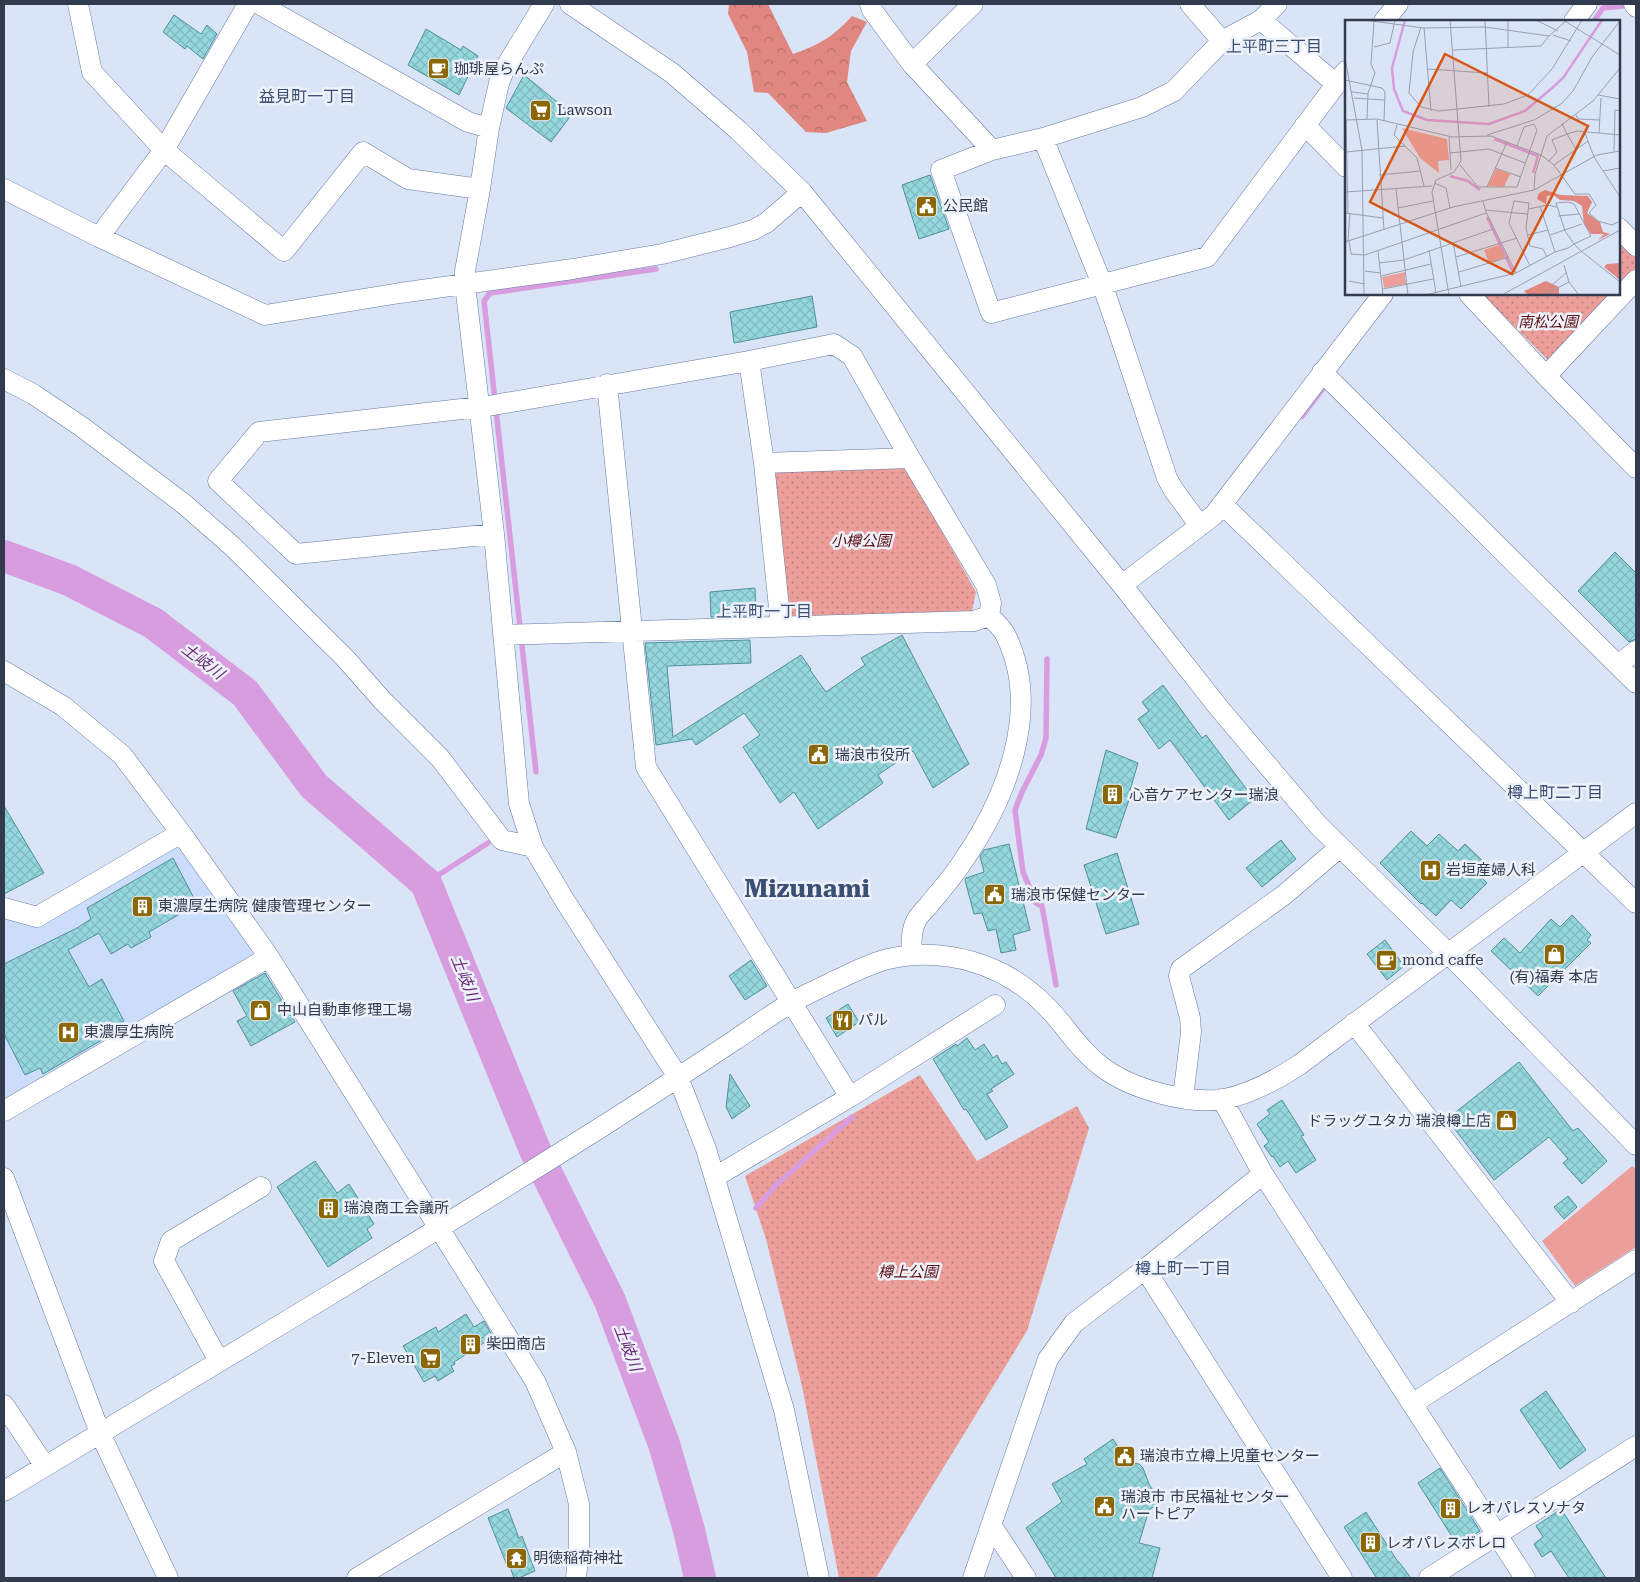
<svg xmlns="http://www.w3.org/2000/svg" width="1640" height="1582" viewBox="0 0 1640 1582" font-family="'Roboto Serif','Noto Sans JP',serif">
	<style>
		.built { fill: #ccdcfb }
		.grass { fill: #ec9f9a }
		.forest { fill: url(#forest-crowns) }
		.park { fill: url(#park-dots) }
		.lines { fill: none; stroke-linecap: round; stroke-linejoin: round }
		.stream { stroke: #d89ddf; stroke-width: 5.5 }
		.river { stroke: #d89ddf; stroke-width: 32 }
		.building { fill: url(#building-cross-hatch); stroke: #4f9198 }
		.minor-casing { stroke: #657aa3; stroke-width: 21 }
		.minor { stroke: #fff; stroke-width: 20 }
		.labels { text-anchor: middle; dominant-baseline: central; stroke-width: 5; stroke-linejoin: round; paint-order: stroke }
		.poi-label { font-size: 15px; fill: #323b4d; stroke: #ecf1fa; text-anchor: start }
		.park-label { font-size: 15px; font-style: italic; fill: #5f0e14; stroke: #ecf1fa }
		.neighbourhood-label { font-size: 16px; fill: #3b4e74; stroke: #ecf1fa }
		.water-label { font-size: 16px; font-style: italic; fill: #6c2775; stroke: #ecf1fa }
		.town-label { font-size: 25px; font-weight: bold; fill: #3b4e74; stroke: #ecf1fa }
		.inset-river { fill: none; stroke: #d89ddf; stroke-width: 2.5 }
		.inset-road { fill: none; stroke: #97a0b3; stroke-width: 1 }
		.view { fill: #d65612; fill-opacity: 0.15; stroke: #d65612; stroke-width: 2.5 }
		.inset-edge { fill: none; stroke: #323b4d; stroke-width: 2.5 }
	</style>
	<defs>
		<pattern id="forest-crowns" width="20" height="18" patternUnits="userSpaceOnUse" patternTransform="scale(1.25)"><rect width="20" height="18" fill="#e18782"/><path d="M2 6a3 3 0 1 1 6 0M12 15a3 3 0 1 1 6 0" fill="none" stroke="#b7706d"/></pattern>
		<pattern id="park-dots" width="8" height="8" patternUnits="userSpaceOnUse" patternTransform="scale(1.25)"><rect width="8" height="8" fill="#ec9f9a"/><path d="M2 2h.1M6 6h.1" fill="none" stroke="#c08380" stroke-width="1.8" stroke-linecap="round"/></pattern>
		<pattern id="building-cross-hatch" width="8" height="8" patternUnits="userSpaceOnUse" patternTransform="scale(1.25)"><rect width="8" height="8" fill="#94d7dd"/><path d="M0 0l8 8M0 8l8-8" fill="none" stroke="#80b9bf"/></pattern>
	</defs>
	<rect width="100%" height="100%" fill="#dae4f7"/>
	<path class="built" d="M181,833l79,129 -256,140v-193l34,8z"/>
	<path class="grass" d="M1632,1166l4,3v78l-61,39 -33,-45z"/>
	<path class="forest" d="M729,4h39l25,50c26,-9 40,-17 59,-38l15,6 -16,29 -4,31 20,39 -41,12 -20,-1 -38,-39 -14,-1 -7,-40 -19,-38z"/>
	<path class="park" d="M1619,234l17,18v18l-17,18z
		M1482,294h132l-65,67z
		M904,464l72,128 -4,19 -185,8 -14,-149z
		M920,1075l57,86 100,-55 12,22 -62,203 -151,247h-37l-37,-192 -36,-147 -21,-63z"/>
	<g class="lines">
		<path class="stream" d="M1594,21l9,-13 29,-3
			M1302,416l25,-33
			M1047,659l-1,79 -5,17 -19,37 -7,18 8,62 13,31 6,3 14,79
			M536,772l-52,-471 6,-8 166,-24
			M426,883l62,-40
			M756,1208l20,-23 76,-68"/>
		<path class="river" d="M4,556l65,24 84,43 92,70 69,93 112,97 109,267 75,151 54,143 25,86 11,48"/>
	</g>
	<path class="building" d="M174,15l27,19 6,-9 10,9 -14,25 -16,-13 -2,3 -22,-17z
		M426,29l35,21 2,-4 15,10 -19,39 -51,-30z
		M524,75l48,39 -21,28 -45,-34z
		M930,175l19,54 -30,10 -17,-54z
		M812,296l5,31 -83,16 -4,-31z
		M1615,552l21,21v66l-7,3 -51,-51z
		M755,588l1,26h-7v2l-38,1 -1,-25z
		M902,635l67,129 -36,24 -20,-37 -35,24 5,8 -65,46 -24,-37 -14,11 -37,-56 17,-12 -16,-22 -48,32 -4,-6 -36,6 -11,-102 105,-3 1,23 -84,3 6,71 128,-82 10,14 -1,1 16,22 39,-27 -4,-7z
		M1163,685l39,53 4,-3 48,64 -25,21 -59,-80 -11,9 -21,-30 11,-8 -7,-9z
		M1106,750l32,13 -9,31h2l-15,44 -30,-9z
		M4,806l40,67 -40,21z
		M1411,831l16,15 12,-12 19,17 7,-7 21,20 -9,9 10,10 -26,26 -10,-9 -15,16 -14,-13 -1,1 -41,-41z
		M1281,840l15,19 -34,28 -16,-19z
		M1009,844l21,86 -17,5 3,15 -15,3 -5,-24 -8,2 -6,-18 -8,1 -9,-34 1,-2 18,-6 -4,-16 4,-6z
		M1117,853l22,71 -33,10 -22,-69z
		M173,858l24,46 -48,28 2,5 -20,11 -3,-4 -17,10 -12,-21 -31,17 21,37 13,-8 22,42 -13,6 3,6 -71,41 -3,-6 -15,7 -21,-41v-70l73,-36 14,-9 -4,-11z
		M1572,915l19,20 -4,5 4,3 -53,53 -47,-45 13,-13 16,15 31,-34 9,8z
		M1385,940l19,26 -17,14 -20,-26z
		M751,960l16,26 -22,14 -16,-24z
		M265,973l30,49 -44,24 -14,-25 10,-5 -14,-25z
		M848,1004l11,18 -22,15 -11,-19z
		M967,1038l8,12 9,-6 9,14 4,-3 5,9 4,-2 8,12 -23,15 2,2 -6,3 21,33 -22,13 -20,-31 -2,1 -31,-51 23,-15 1,2z
		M1519,1062l54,69 5,-3 29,33 -25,23 -19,-21 5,-4 -19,-22 -55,43 -47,-61z
		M730,1074l20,32 -18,13 -6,-12z
		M1282,1100l22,35 -3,1 15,24 -20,13 -8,-12 -8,6 -7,-11 -1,1 -8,-11 5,-4 -12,-18 13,-10 -3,-4z
		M315,1161l22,32 12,-9 25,40 -7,5 5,9 -44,29 -51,-80z
		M1568,1196l9,11 -13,12 -10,-12z
		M466,1314l8,13 10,-6 9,16 -39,25 1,2 -4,2 3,5 -16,10 -3,-5 -11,6 -21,-36 33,-19 2,5z
		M1546,1391l40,59 -26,19 -40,-59z
		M1113,1439l15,23 11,2 4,4 6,16 11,18 -11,8 -10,33 21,5 -8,30h-96l-30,-50 36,-26 -10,-18 35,-20 -3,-5z
		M1440,1468l40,63 -22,15 -40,-63z
		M508,1509l11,29 3,-2 13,35 -16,7h-5l-4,-11 -2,1 -20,-50z
		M1561,1509l45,69h-37l-18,-27 -9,6 -8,-13 9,-7 -7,-11z
		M1366,1512l32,50h1l12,16h-36l1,-1 -32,-50z"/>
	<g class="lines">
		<defs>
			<path id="minor" d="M78,4l14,68 72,78 84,-146
				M259,4l209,118 21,6
				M544,4l-39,64 -6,15 -10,45 -9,61 -15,82v13l29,250 25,270 14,43 32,54 113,176 28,72 78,261 35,168
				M570,4l102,69 67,58 63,61 320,393 97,123 99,117 130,128 188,192
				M870,4l2,6 40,54 80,86
				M1190,4l32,37
				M1277,4l-16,16 -39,21 -48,50 -32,16 -99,31 -51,12 -51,20 50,143 216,-56 139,-186
				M1634,4l2,3
				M1261,20l75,64
				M1384,21l14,-17
				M1574,21l13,-17
				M912,64l61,-60
				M1305,125l41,42
				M1043,138l59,146 17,49 48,145 6,11 27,37
				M4,189l95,48 166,78 135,-22 173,-24 89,-15 68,-17 23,-7 13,-7 36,-31
				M1619,228l17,18
				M99,237l65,-87 120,101 79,-99 45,27 72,10
				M1469,294l77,82 90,92
				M749,361l15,102 17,164
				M1322,372l314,311
				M1546,376l90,-96
				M4,379l29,15 49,33 102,77 48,42 113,112 37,42 58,58 62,82 31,7
				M607,384l39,383 204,330
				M764,463l146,-5
				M1222,504l414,399
				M494,534l-198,20 -78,-73 41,-49 229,-26 261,-45 85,-17 18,12 58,102 76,127 5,18 -2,13
				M1122,585l92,-70 169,-221
				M503,635l471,-14 15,-5
				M1618,665l18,-14
				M4,671l59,35 59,49 59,78 88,124 266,424 31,71 13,52v45l-3,29
				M4,908l33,9 144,-84
				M912,954c-1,-11 -1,-23 4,-33 3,-6 8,-11 12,-15 12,-15 25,-29 35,-45 43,-62 79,-152 43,-225 -3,-8 -11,-14 -17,-20
				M1354,1023l217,280
				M1183,1098l8,-66 -1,-14 -11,-42 2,-7 103,-74 56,-48
				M1222,1099l41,75 262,404
				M4,1111l265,-154
				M715,1177l135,-80 145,-92
				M4,1178l96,255 68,145
				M1145,1269l197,309
				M219,1361l-55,-100 7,-20 90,-54
				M1412,1404l224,-144
				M4,1405l41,61
				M4,1491c200,-120 401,-240 599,-365 44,-28 88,-57 132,-86 19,-13 37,-26 57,-38 12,-7 27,-13 40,-20 18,-8 36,-18 56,-23 57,-13 117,5 158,47 20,20 33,44 56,61 29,22 86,38 122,32 27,-5 52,-19 75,-34l337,-252
				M991,1525l35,53
				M357,1578l209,-126
				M973,1578l75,-219 26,-36 71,-54 118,-95
				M1429,1578l207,-132"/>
		</defs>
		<use href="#minor" class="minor-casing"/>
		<use href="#minor" class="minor"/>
	</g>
	<defs>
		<symbol id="cafe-square" viewBox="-11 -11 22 22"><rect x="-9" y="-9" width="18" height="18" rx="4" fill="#8a6605" stroke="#ecf1fa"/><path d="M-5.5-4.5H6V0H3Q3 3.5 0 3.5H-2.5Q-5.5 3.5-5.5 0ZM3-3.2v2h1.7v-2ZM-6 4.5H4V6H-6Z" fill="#fff"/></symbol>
		<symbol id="supermarket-square" viewBox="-11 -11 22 22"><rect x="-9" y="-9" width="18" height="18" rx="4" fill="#8a6605" stroke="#ecf1fa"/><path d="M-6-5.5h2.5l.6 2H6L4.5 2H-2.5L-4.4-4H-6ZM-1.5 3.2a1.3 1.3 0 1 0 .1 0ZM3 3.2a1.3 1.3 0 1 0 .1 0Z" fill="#fff"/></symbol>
		<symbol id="civic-square" viewBox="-11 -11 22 22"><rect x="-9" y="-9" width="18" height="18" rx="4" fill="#8a6605" stroke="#ecf1fa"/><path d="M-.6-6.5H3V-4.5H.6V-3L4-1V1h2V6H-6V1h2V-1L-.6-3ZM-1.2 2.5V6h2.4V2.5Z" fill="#fff"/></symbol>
		<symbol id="building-square" viewBox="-11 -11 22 22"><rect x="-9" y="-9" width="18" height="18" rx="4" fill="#8a6605" stroke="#ecf1fa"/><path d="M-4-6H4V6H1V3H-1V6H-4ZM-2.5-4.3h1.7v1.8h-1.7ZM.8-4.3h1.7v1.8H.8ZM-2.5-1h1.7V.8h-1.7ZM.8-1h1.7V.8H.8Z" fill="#fff"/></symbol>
		<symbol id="hospital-square" viewBox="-11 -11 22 22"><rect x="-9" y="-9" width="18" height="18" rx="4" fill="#8a6605" stroke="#ecf1fa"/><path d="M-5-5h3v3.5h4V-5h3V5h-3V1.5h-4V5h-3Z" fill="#fff"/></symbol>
		<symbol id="shop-square" viewBox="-11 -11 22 22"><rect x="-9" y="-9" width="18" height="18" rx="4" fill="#8a6605" stroke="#ecf1fa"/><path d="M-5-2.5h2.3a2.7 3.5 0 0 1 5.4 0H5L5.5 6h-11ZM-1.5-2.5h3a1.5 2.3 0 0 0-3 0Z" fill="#fff"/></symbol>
		<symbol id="restaurant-square" viewBox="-11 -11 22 22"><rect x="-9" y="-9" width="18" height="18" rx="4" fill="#8a6605" stroke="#ecf1fa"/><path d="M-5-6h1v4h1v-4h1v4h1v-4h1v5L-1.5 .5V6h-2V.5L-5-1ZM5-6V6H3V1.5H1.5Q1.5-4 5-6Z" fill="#fff"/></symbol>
		<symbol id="temple-square" viewBox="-11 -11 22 22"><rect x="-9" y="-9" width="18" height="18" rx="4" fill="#8a6605" stroke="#ecf1fa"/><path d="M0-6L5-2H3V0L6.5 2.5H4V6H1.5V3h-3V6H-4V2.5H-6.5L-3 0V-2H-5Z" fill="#fff"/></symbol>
	</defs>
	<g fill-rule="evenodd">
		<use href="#cafe-square" x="426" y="56" width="25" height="25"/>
		<use href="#supermarket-square" x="528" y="98" width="25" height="25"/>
		<use href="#civic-square" x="914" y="194" width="25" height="25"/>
		<use href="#civic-square" x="806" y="742" width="25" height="25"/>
		<use href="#building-square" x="1100" y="782" width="25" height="25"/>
		<use href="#hospital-square" x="1418" y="858" width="25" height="25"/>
		<use href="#civic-square" x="982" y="882" width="25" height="25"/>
		<use href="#building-square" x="130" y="894" width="25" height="25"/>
		<use href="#shop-square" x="1542" y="942" width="25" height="25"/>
		<use href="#cafe-square" x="1374" y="948" width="25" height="25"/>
		<use href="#shop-square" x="248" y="998" width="25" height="25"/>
		<use href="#restaurant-square" x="830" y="1008" width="25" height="25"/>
		<use href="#hospital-square" x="56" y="1020" width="25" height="25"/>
		<use href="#shop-square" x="1494" y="1108" width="25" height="25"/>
		<use href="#building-square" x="316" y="1196" width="25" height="25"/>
		<use href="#building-square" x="458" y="1332" width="25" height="25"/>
		<use href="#supermarket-square" x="418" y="1346" width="25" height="25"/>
		<use href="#civic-square" x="1112" y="1444" width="25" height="25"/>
		<use href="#civic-square" x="1092" y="1494" width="25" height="25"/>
		<use href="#building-square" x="1438" y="1496" width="25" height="25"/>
		<use href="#building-square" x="1358" y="1530" width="25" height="25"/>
		<use href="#temple-square" x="504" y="1546" width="25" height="25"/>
	</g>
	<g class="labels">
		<g class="poi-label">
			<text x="454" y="69">珈琲屋らんぷ</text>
			<text x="557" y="110">Lawson</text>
			<text x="943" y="206">公民館</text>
			<text x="835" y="755">瑞浪市役所</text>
			<text x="1129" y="795">心音ケアセンター瑞浪</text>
			<text x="1446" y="870">岩垣産婦人科</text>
			<text x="1011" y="895">瑞浪市保健センター</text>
			<text x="158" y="906">東濃厚生病院 健康管理センター</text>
			<text x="1402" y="960">mond caffe</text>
			<text x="1554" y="977" text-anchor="middle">(有)福寿 本店</text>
			<text x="277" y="1010">中山自動車修理工場</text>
			<text x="858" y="1020">パル</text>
			<text x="84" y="1032">東濃厚生病院</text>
			<text x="1491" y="1121" text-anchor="end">ドラッグユタカ 瑞浪樽上店</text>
			<text x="344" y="1208">瑞浪商工会議所</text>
			<text x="486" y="1344">柴田商店</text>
			<text x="415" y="1358" text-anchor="end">7-Eleven</text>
			<text x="1140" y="1456">瑞浪市立樽上児童センター</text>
			<text x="1121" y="1497">瑞浪市 市民福祉センター<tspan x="1121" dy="17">ハートピア</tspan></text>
			<text x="1466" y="1508">レオパレスソナタ</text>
			<text x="1386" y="1543">レオパレスボレロ</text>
			<text x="533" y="1558">明徳稲荷神社</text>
		</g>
		<g class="park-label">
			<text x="1548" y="322">南松公園</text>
			<text x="861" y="541">小樽公園</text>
			<text x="908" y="1272">樽上公園</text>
		</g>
		<g class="neighbourhood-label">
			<text x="1274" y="46">上平町三丁目</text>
			<text x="307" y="96">益見町一丁目</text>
			<text x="764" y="611">上平町一丁目</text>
			<text x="1555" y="792">樽上町二丁目</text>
			<text x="1183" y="1268">樽上町一丁目</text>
		</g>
		<g class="water-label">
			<text transform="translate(203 661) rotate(37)">土岐川</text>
			<text transform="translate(465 978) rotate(68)">土岐川</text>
			<text transform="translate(628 1348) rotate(69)">土岐川</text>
		</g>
		<g class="town-label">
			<text x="807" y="888">Mizunami</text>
		</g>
	</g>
	<g transform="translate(1345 20)">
		<rect width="275" height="275" fill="#dae4f7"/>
		<path d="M200,170l16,5 27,1 4,6 -5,11 13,9 3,10 7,2 -12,6 6,-6h-13l-7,-10 -2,-18 -8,-5 -14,-1 -7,-5 -6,1 -1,8 -9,-5 2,-6zM275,243v17l-16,-13 3,-3zM201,261l13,6v8h-31l-4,-4z" fill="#e18782"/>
		<path d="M57,108l45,11 2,21 -11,1 1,12 -19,-15zM151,149l14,5 -6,13 -16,-1zM154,225l7,12 -17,6 -5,-13zM60,252l1,12 -22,4 -2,-11z" fill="#ec9f9a"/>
		<path class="inset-river" d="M60,0l-13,48 2,21 9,22 24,9 62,4 36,-13 27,-23 11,-10 39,-58M149,119l44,17 -5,17M105,156l18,5 12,9M142,197l26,55"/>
		<path class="inset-road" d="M19,0l60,8 61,-1 64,9 18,-16M140,0l4,87M191,0l22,11M218,0l57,35M76,7l-8,25 -4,41 12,14 18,4 65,-7 24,-9 24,-26 30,-49M79,8l7,83M208,15l18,6M29,27l16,-4 5,-23M163,28v-28M108,30l88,-4 8,-10M0,38l17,92 2,145M83,49l59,4M0,60l37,8 3,4 -1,29M7,72l16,2M253,75l22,4M9,78l30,2M231,95l2,4 22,1M22,99l1,-26 7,-20 -4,-9 3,-42M0,100l32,-1 75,18 39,-1 50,19 13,10 21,29h14l7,11 -7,8 9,8 14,4 8,-4M1,100l2,93M32,100l7,110M52,105l-3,10 23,23 7,28M240,113l9,24 26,40M254,113l2,-35M142,115l47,-15 27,-16 12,-13 19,-34 28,-36M104,117l2,33M231,129l-9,-15 10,-3 43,4M269,131l1,-41 5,1M1,132l59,-6M105,133l39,-4 36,14M204,141l8,-9 -5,-12 15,-6 -5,-10M115,145l18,22h39l20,-57 -3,-6 -10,3 -7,19M209,145l34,-24M150,148l26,9M258,151l17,-3M34,155l42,-4M89,163l12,5 4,20M142,167l20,-45M51,169l12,106M189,170l1,-16 12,-38 46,-35 27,-33M0,172l87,-6M138,181l3,11 30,61M195,186l15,46M53,188l35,-7M184,189l18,-4 10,2M140,190l42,4M0,193l38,5M213,196l21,-2M183,215l20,-5M205,215l32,-11M3,221l2,-28M4,221l2,13 14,1 121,-42M0,222l108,-35 81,-17 63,-35 23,-4M108,222l8,45M84,230l7,43M33,231l5,44M111,237l61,-19M34,243l25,-3 89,-31M219,245l5,17 10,13M185,246l-21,-43 5,-22 15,2 -3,25 4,18 13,3 4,8M20,251l15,2M114,252l50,-15M36,256l50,-12M4,261l16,3M207,265l15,-13M38,269l50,-10M80,275l91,-22 39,-21 13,-4 6,-4 17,-8 -17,-32 -6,-2 -12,1 9,28 9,13 7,7 39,31M104,275l-17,-103 4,-12 18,-8 7,-11 -11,-141M157,275l118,-65M199,275l25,-13"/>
		<path class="view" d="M100,34l143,72 -76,148 -142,-72z"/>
		<rect width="275" height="275" class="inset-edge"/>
	</g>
	<rect width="1640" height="1582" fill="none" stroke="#323b4d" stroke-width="10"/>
</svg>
